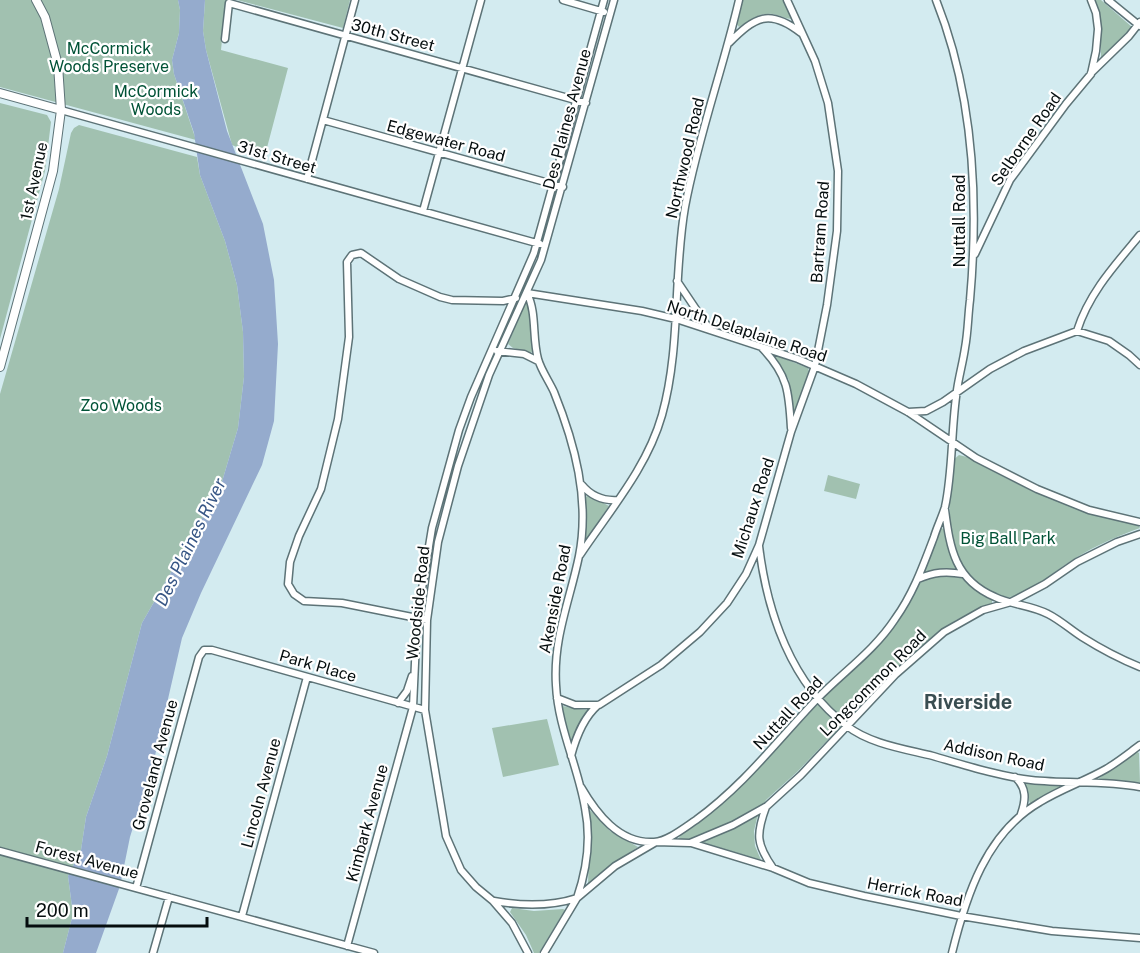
<svg xmlns="http://www.w3.org/2000/svg" width="1140" height="953" viewBox="0 0 1140 953" font-family="'Public Sans',sans-serif">
	<style>
		.green { fill: #a1c1b0 }
		.water { fill: #95abcd }
		.lines { fill: none; stroke-linecap: round; stroke-linejoin: round }
		.minor-casing { stroke: #5d7377; stroke-width: 9 }
		.major-casing { stroke: #5d7377; stroke-width: 10 }
		.minor { stroke: #fff; stroke-width: 6 }
		.major { stroke: #fff; stroke-width: 8 }
		.labels { text-anchor: middle; dominant-baseline: central; stroke-width: 4.5; stroke-linejoin: round; paint-order: stroke }
		.street-label { font-size: 16px; fill: #050d0e; stroke: #fff }
		.park-label { font-size: 16px; fill: #005236; stroke: #fff }
		.water-label { font-size: 18px; font-style: italic; fill: #375685; stroke: #fff }
		.quarter-label { font-size: 20px; font-weight: bold; fill: #394d51; stroke: #fff }
	</style>
	<rect width="100%" height="100%" fill="#d3ebf0"/>
	<path class="green" d="M0,0h178l2,10 -1,23 -7,27 2,14 22,66 -196,-53z
		M205,0h21l-5,50 67,18 -24,91 -32,-14 -26,-95 -3,-19z
		M237,0h113l-7,28z
		M743,0h40l9,19c-6,0 -10,-3 -15,-4 -16,-5 -25,5 -38,12l-2,-3z
		M1094,0h7l31,27 -31,32 -1,-43z
		M0,103l47,12 4,7 -6,49 -45,168z
		M79,125l118,32 3,18 25,66 12,44 6,47 1,45 -6,51 -17,57 -79,138 -35,133 -21,61 -5,33 -13,26 5,38 -10,39h-63v-559l59,-205 12,-56 3,-5z
		M525,303h3l1,3 4,44 -2,3 -18,-5 -5,-4z
		M775,355l33,13 1,4 -16,43 -4,-35 -15,-24z
		M959,455l8,2c55,31 110,57 171,68l2,3c-22,8 -43,17 -63,29 -20,12 -40,31 -62,39 -10,3 -18,-2 -26,-6 -46,-20 -41,-88 -37,-129z
		M828,475l32,9 -4,15 -32,-8z
		M588,495l21,11 -24,35v-43z
		M941,528l3,1c10,38 13,50 48,71v3l-36,17 -30,22 -36,33 -93,97 -31,28 -9,18 -3,13 1,15 6,14 -63,-19 -20,-2 3,-4 43,-33 26,-25 78,-84 37,-34 22,-23 12,-17 20,-35z
		M563,706l13,3 13,1 -9,11 -8,20 -2,-1 -9,-33z
		M547,719l12,46 -56,12 -11,-49z
		M1136,751l3,2 1,30 -42,-4z
		M1027,782l41,3 -38,19 -5,-20z
		M590,810l20,21 28,16 -29,19 -21,19z
		M512,908l22,3 29,-2 2,1 -26,43h-5l-8,-18 -16,-23z"/>
	<path class="water" d="M178,0h27l-2,31 3,19 21,81 36,93 11,56 4,64 -4,77 -12,44 -61,128 -19,45 -28,122 -24,77 -10,49 -24,67h-33l10,-39 -5,-38 13,-26 5,-33 21,-61 35,-133 79,-138 17,-57 6,-51 -1,-45 -6,-47 -12,-44 -25,-66 -6,-42 -20,-59 -2,-14 7,-27 1,-23z"/>
	<g class="lines">
		<defs>
			<path id="minor" d="M563,0l41,12
				M1108,0l32,26
				M225,39l4,-36 357,100
				M729,43c26,-26 40,-35 72,-10
				M1091,73l38,-37 11,-14
				M61,110l479,134
				M323,120l240,67
				M307,179l48,-179
				M423,211l58,-211
				M975,254l35,-74 56,-76 25,-30 5,-23 2,-22 -2,-16 -5,-13
				M677,281l33,49
				M527,293l115,18 34,8 122,40 58,25 52,28 68,46 61,31 52,21 51,12
				M1077,331c12,-38 38,-66 63,-96
				M762,348c26,27 27,44 29,80
				M497,351l27,3 14,7
				M908,412l18,-1 17,-9 47,-33 34,-18 53,-20 32,10 20,14 11,10
				M582,485c9,11 22,16 36,15
				M945,510c5,39 10,70 50,87 17,8 36,8 53,17 12,6 23,16 34,23 19,12 38,22 58,30
				M759,546c8,66 32,138 88,180 23,18 58,23 86,30 31,9 65,20 98,24 36,4 73,0 109,7
				M580,555c30,-45 67,-87 82,-140 19,-68 11,-139 23,-208 13,-70 38,-138 54,-207
				M918,579c16,-7 28,-8 45,-5
				M427,620l-85,-17 -38,-2 -10,-7 -6,-10 2,-22 9,-26 22,-47 17,-70 11,-82 -2,-75 5,-7 9,-2 38,26 41,18 12,3 51,1 13,-3
				M557,698l18,7h24l62,-40 39,-33 27,-29 19,-29 13,-29 32,-113 24,-66 12,-61 10,-74 1,-60 -10,-68 -13,-42 -28,-61
				M398,703l9,-12 5,-15
				M571,756c5,-19 12,-38 27,-51
				M1015,777c12,11 11,23 6,37
				M581,787c15,26 38,57 73,55 14,-1 30,-14 42,-22 49,-36 80,-78 121,-121 26,-27 57,-48 78,-80 18,-25 28,-53 39,-82 3,-10 8,-20 11,-30 8,-36 6,-79 12,-117 2,-14 6,-28 8,-42 3,-16 3,-32 5,-48 9,-101 4,-205 -34,-300
				M766,807c-10,27 -10,37 7,61
				M691,843l82,25 36,15 55,13 97,20 91,15 88,7
				M0,851l374,102
				M136,888l63,-231 5,-7h8l213,60
				M494,901c28,5 55,6 83,-3 10,-29 14,-60 8,-90 -7,-42 -27,-80 -29,-123 -3,-47 14,-85 23,-129 11,-56 -4,-112 -25,-164 -5,-11 -13,-22 -16,-33 -6,-22 -1,-46 -11,-66
				M242,916l65,-239
				M347,946l66,-239 4,-88 15,-91 27,-98 12,-33 63,-144 70,-253
				M153,953l16,-56
				M528,953l-16,-30 -19,-22 -17,-14 -15,-17 -15,-34 -21,-126 2,-90 11,-78 20,-76 31,-91 52,-115 73,-260
				M544,953l33,-55 38,-32 41,-24 34,1 43,-18 34,-19 34,-31 95,-101 48,-42 39,-22 28,-8 34,-18 32,-22 40,-20 23,-8
				M952,953c14,-57 34,-120 88,-151 21,-13 45,-21 66,-33 12,-7 23,-16 34,-24"/>
			<path id="major" d="M0,93l61,17
				M0,367l53,-196 8,-61 -3,-45 -13,-48 -9,-17"/>
		</defs>
		<use href="#minor" class="minor-casing"/>
		<use href="#major" class="major-casing"/>
		<use href="#minor" class="minor"/>
		<use href="#major" class="major"/>
	</g>
	<g class="labels">
		<g class="street-label">
			<text transform="translate(393 35) rotate(15)">30th Street</text>
			<text transform="translate(567 119) rotate(-75)">Des Plaines Avenue</text>
			<text transform="translate(1026 139) rotate(-55)">Selborne Road</text>
			<text transform="translate(446 141) rotate(15)">Edgewater Road</text>
			<text transform="translate(277 157) rotate(16)">31st Street</text>
			<text transform="translate(685 158) rotate(-77)">Northwood Road</text>
			<text transform="translate(34 181) rotate(-78)">1st Avenue</text>
			<text transform="translate(959 221) rotate(-90)">Nuttall Road</text>
			<text transform="translate(820 232) rotate(-86)">Bartram Road</text>
			<text transform="translate(747 331) rotate(18)">North Delaplaine Road</text>
			<text transform="translate(753 508) rotate(-72)">Michaux Road</text>
			<text transform="translate(555 599) rotate(-79)">Akenside Road</text>
			<text transform="translate(418 603) rotate(-84)">Woodside Road</text>
			<text transform="translate(318 666) rotate(16)">Park Place</text>
			<text transform="translate(873 683) rotate(-45)">Longcommon Road</text>
			<text transform="translate(788 713) rotate(-47)">Nuttall Road</text>
			<text transform="translate(994 755) rotate(12)">Addison Road</text>
			<text transform="translate(155 765) rotate(-75)">Groveland Avenue</text>
			<text transform="translate(261 793) rotate(-75)">Lincoln Avenue</text>
			<text transform="translate(367 823) rotate(-75)">Kimbark Avenue</text>
			<text transform="translate(87 860) rotate(15)">Forest Avenue</text>
			<text transform="translate(915 892) rotate(11)">Herrick Road</text>
		</g>
		<g class="park-label">
			<text x="109" y="48">McCormick<tspan x="109" dy="18">Woods Preserve</tspan></text>
			<text x="156" y="91">McCormick<tspan x="156" dy="18">Woods</tspan></text>
			<text x="121" y="405">Zoo Woods</text>
			<text x="1008" y="538">Big Ball Park</text>
		</g>
		<g class="water-label">
			<text transform="translate(190 542) rotate(-64)">Des Plaines River</text>
		</g>
		<g class="quarter-label">
			<text x="968" y="702">Riverside</text>
		</g>
	</g>
	<path d="M27 917v9h180v-9" fill="none" stroke="#050d0e" stroke-width="3"/>
	<text x="36" y="917" font-size="18" fill="#050d0e" stroke="#ffffff" stroke-width="4.5" paint-order="stroke">200 m</text>
</svg>
